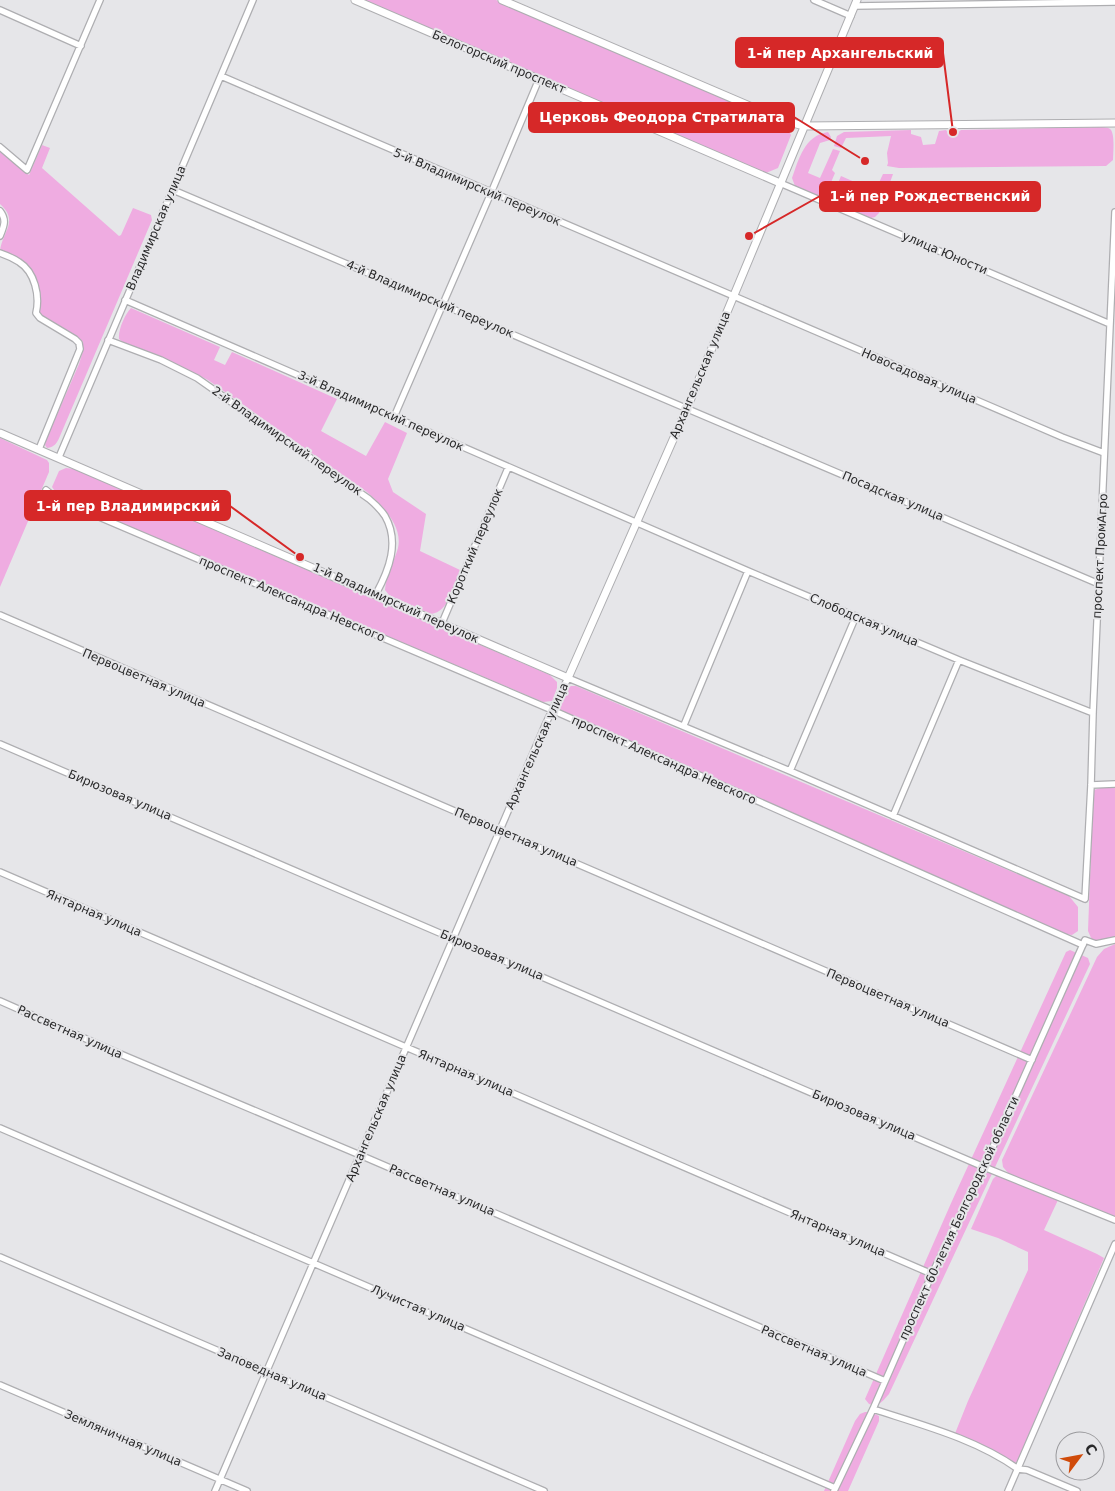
<svg xmlns="http://www.w3.org/2000/svg" width="1115" height="1491" viewBox="0 0 1115 1491" font-family="'DejaVu Sans',sans-serif">
	<style>
		.green { fill: #eface1 }
		.lines { fill: none; stroke-linecap: round; stroke-linejoin: round }
		.minor-casing { stroke: #aeaeb1; stroke-width: 8 }
		.tertiary-casing { stroke: #aeaeb1; stroke-width: 9 }
		.minor { stroke: #fff; stroke-width: 5.5 }
		.tertiary { stroke: #fff; stroke-width: 7 }
		.labels { text-anchor: middle; dominant-baseline: central; stroke-width: 4; stroke-linejoin: round; paint-order: stroke }
		.street-label { font-size: 12px; fill: #29292a; stroke: #e6e6e9 }
		.leader { fill: none; stroke: #d62828; stroke-width: 2 }
		.callout-dot { fill: #d62828; stroke: #e6e6e9; stroke-width: 2 }
		.callout { fill: #d62828; stroke: #d62828; stroke-width: 2 }
		.callout-label { font-size: 14px; text-anchor: middle; font-weight: bold; fill: #fff }
	</style>
	<rect width="100%" height="100%" fill="#e6e6e9"/>
	<path class="green" d="M364,0h132l290,125 5,10 -13,33 -12,5z
		M1099,127c4,0 10,0 12,3 4,6 2,23 2,30l-7,6 -207,2 -12,-2 1,-3 -1,-10 4,-17 -45,2 -5,10 -7,-2 3,-10 7,-4 67,-2v4l10,3 2,8 12,-1 4,-13 7,-1 4,5 6,-1 5,-4z
		M828,132l3,5 -1,3 -10,3 -12,30 12,5 13,-29 7,2 -8,19 3,3 -9,21 -6,3 -25,-11 -3,-8c7,-19 12,-42 36,-46z
		M42,145l8,3 -8,20 77,68 2,-1 12,-27 18,7 1,5 -92,216c-3,7 -5,11 -13,12l-2,-3 1,-5 33,-76 4,-13v-9c-12,-13 -31,-17 -44,-29l1,-18 -4,-13 -18,-24 -18,-8c3,-19 19,-29 0,-46v-52l29,23z
		M883,174h10l-14,39 -4,4 -4,1 -36,-15 -3,-6 9,-21 34,15z
		M131,308l89,39 -6,13 11,5 7,-13 105,47 -16,32 45,25 19,-34 22,11 -19,46 5,13 33,22 -6,37 40,19c-6,15 -11,42 -29,44l-42,-19 -4,-5c1,-15 9,-28 13,-42 5,-22 -16,-43 -31,-56l-159,-112 -38,-19 -46,-18 -5,-4c-1,-9 6,-25 12,-31z
		M0,438l47,22 2,3v9l-49,115z
		M66,468l8,1 476,206 7,7v6l-5,13 -9,1 -483,-204 -8,-11 7,-16z
		M571,686h5l493,210 9,11v24l-6,4 -6,-1 -504,-223 -4,-3c0,-8 6,-18 13,-22z
		M1104,787h11v150l-17,4 -6,-1 -4,-9 5,-135 1,-6z
		M1115,944v273l-7,1 -99,-44 -6,-7 -1,-7 95,-203 7,-8z
		M1070,950l18,8 2,6 -201,430c-6,7 -10,13 -20,10l-4,-5 87,-198 114,-249z
		M997,1175h4l57,25 -14,30 53,24 7,4 -86,202 -4,4 -60,-28 14,-35 60,-131v-18l-30,-14 -27,-9 22,-50z
		M865,1412h6l8,4v5l-31,70h-24l31,-70 5,-7z"/>
	<g class="lines">
		<defs>
			<path id="minor" d="M814,0l37,16
				M855,6l260,-4
				M0,10l81,36
				M221,76l841,361 42,16
				M0,147l27,23 73,-170
				M780,183l330,141
				M173,190l926,394
				M0,211c7,9 4,15 0,25
				M0,253c6,2 13,5 19,9 16,10 21,34 17,51l4,5 35,21 4,4 1,6 -41,100
				M125,300l623,271 211,89 134,53
				M108,340l53,20 36,18 172,121c6,5 12,11 16,17 15,26 4,54 -9,78
				M394,417l97,-224 48,-114
				M59,457l194,-457
				M46,490l11,9 495,211 531,235
				M0,615l1032,445
				M442,623l66,-155
				M684,725l64,-154
				M0,744l984,423 131,53
				M790,771l66,-155
				M1091,785l24,-1
				M893,816l66,-156
				M0,872l932,402
				M0,1001l118,52 242,102 525,226
				M0,1128l835,360
				M0,1257l544,234
				M0,1385l247,106
				M873,1409c49,16 103,30 145,60
				M1018,1469l9,1 50,21
				M215,1491l331,-768 22,-45 222,93 295,128 6,-114 2,-72 22,-501
				M834,1491l39,-82 59,-135 52,-107 101,-227 11,4 19,-4
				M1008,1491l107,-247"/>
			<path id="tertiary" d="M355,0l425,183
				M502,0l283,121 19,5 311,-3
				M0,433l568,245 119,-270 170,-408"/>
		</defs>
		<use href="#minor" class="minor-casing"/>
		<use href="#tertiary" class="tertiary-casing"/>
		<use href="#minor" class="minor"/>
		<use href="#tertiary" class="tertiary"/>
	</g>
	<g class="labels">
		<g class="street-label">
			<text transform="translate(499 62) rotate(23)">Белогорский проспект</text>
			<text transform="translate(477 187) rotate(23)">5-й Владимирский переулок</text>
			<text transform="translate(156 228) rotate(-67)">Владимирская улица</text>
			<text transform="translate(945 253) rotate(23)">улица Юности</text>
			<text transform="translate(430 299) rotate(23)">4-й Владимирский переулок</text>
			<text transform="translate(700 375) rotate(-67)">Архангельская улица</text>
			<text transform="translate(919 376) rotate(23)">Новосадовая улица</text>
			<text transform="translate(381 411) rotate(24)">3-й Владимирский переулок</text>
			<text transform="translate(287 441) rotate(35)">2-й Владимирский переулок</text>
			<text transform="translate(893 496) rotate(23)">Посадская улица</text>
			<text transform="translate(475 546) rotate(-67)">Короткий переулок</text>
			<text transform="translate(1100 556) rotate(-87)">проспект ПромАгро</text>
			<text transform="translate(292 599) rotate(23)">проспект Александра Невского</text>
			<text transform="translate(396 603) rotate(24)">1-й Владимирский переулок</text>
			<text transform="translate(864 620) rotate(23)">Слободская улица</text>
			<text transform="translate(144 678) rotate(23)">Первоцветная улица</text>
			<text transform="translate(537 746) rotate(-66)">Архангельская улица</text>
			<text transform="translate(664 760) rotate(24)">проспект Александра Невского</text>
			<text transform="translate(120 795) rotate(23)">Бирюзовая улица</text>
			<text transform="translate(516 837) rotate(23)">Первоцветная улица</text>
			<text transform="translate(94 913) rotate(23)">Янтарная улица</text>
			<text transform="translate(492 955) rotate(23)">Бирюзовая улица</text>
			<text transform="translate(888 998) rotate(23)">Первоцветная улица</text>
			<text transform="translate(70 1032) rotate(24)">Рассветная улица</text>
			<text transform="translate(466 1073) rotate(23)">Янтарная улица</text>
			<text transform="translate(864 1115) rotate(23)">Бирюзовая улица</text>
			<text transform="translate(376 1118) rotate(-67)">Архангельская улица</text>
			<text transform="translate(442 1190) rotate(23)">Рассветная улица</text>
			<text transform="translate(959 1218) rotate(-65)">проспект 60-летия Белгородской области</text>
			<text transform="translate(838 1233) rotate(23)">Янтарная улица</text>
			<text transform="translate(418 1308) rotate(23)">Лучистая улица</text>
			<text transform="translate(814 1351) rotate(23)">Рассветная улица</text>
			<text transform="translate(272 1374) rotate(23)">Заповедная улица</text>
			<text transform="translate(123 1438) rotate(23)">Земляничная улица</text>
		</g>
	</g>
	<path class="leader" d="M953 132L943 53M865 161L794 117M749 236L820 196M300 557L230 506"/>
	<g class="callout-dot">
		<circle cx="953" cy="132" r="5"/>
		<circle cx="865" cy="161" r="5"/>
		<circle cx="749" cy="236" r="5"/>
		<circle cx="300" cy="557" r="5"/>
	</g>
	<g class="callout">
		<rect x="736" y="38" width="207" height="29" rx="5"/>
		<rect x="529" y="103" width="265" height="29" rx="5"/>
		<rect x="820" y="182" width="220" height="29" rx="5"/>
		<rect x="25" y="491" width="205" height="29" rx="5"/>
	</g>
	<g class="callout-label">
		<text x="840" y="58">1-й пер Архангельский</text>
		<text x="662" y="122">Церковь Феодора Стратилата</text>
		<text x="930" y="201">1-й пер Рождественский</text>
		<text x="128" y="511">1-й пер Владимирский</text>
	</g>
	<g transform="translate(1080 1456) rotate(58)"><circle r="24" fill="#e6e6e9" stroke="#9a9a9d"/>
	<path d="M0-4L9 19L0 12L-9 19Z" fill="#d04b0a"/>
	<text y="-8" font-size="14" font-weight="bold" text-anchor="middle" fill="#29292a">С</text>
	</g>
</svg>
